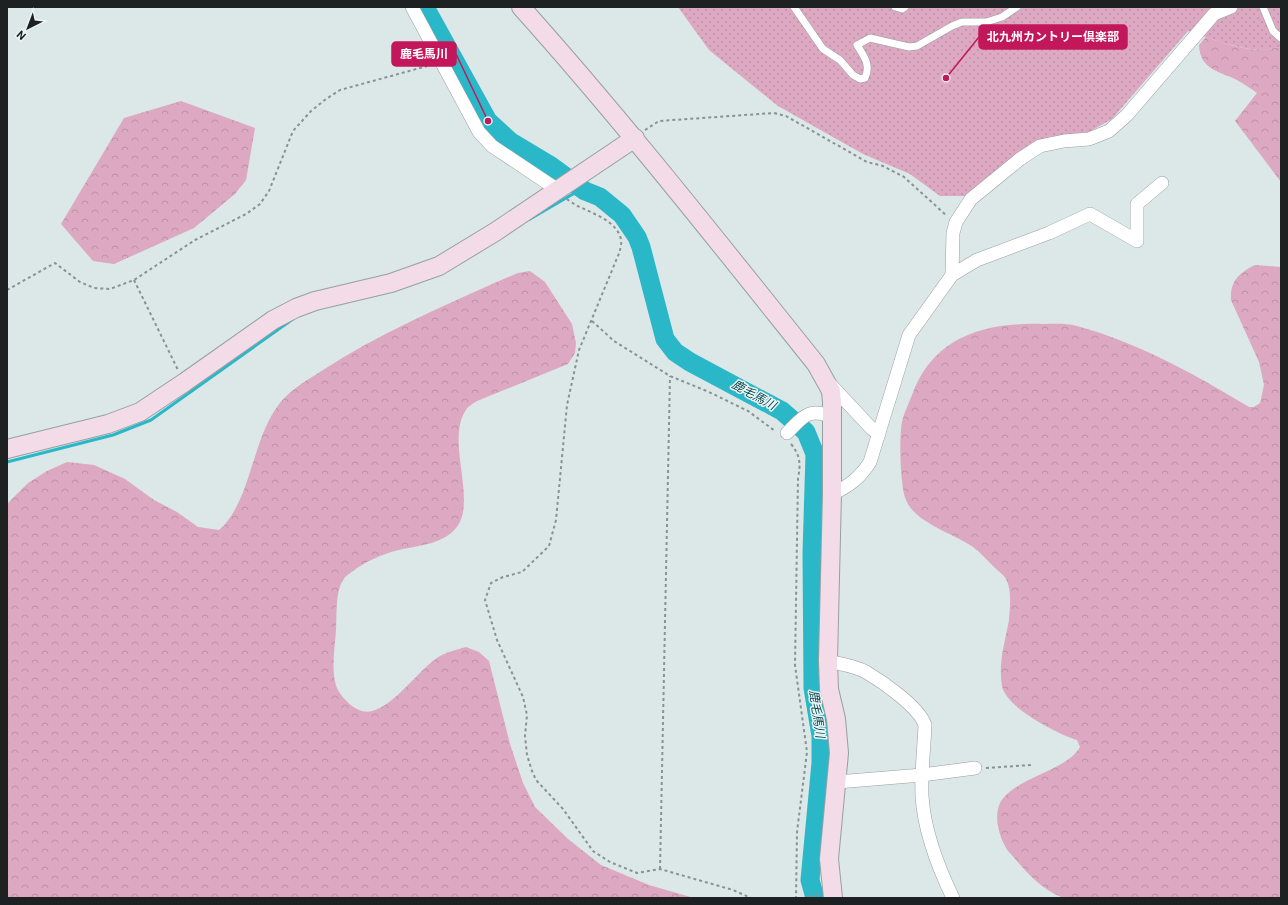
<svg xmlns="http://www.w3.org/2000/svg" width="1288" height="905" viewBox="0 0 1288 905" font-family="Roboto,'Noto Sans JP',sans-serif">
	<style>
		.grass { fill: url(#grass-dots) }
		.forest { fill: url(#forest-crowns) }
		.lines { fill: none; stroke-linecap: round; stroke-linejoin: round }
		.stream { stroke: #2ab8c8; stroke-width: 3 }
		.river { stroke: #2ab8c8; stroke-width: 19 }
		.lane-casing { stroke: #96a0a1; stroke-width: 8 }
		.street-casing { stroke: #96a0a1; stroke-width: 14 }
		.secondary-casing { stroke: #96a0a1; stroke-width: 20 }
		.path { stroke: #899192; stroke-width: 2; stroke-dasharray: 3 3; stroke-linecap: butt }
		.lane { stroke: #fff; stroke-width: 7 }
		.street { stroke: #fff; stroke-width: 13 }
		.secondary { stroke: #f3dbe7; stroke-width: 18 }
		.labels { text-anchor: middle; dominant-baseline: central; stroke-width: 3; stroke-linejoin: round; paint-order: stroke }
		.water-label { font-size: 12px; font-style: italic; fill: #0c474e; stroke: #e9f4f5 }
		.leader { fill: none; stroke: #c2185b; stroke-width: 1.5 }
		.callout-dot { fill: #c2185b; stroke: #e9f4f5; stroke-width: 1.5 }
		.callout { fill: #c2185b; stroke: #c2185b; stroke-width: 1.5 }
		.callout-label { font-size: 12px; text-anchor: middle; font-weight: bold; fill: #fff }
	</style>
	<defs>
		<pattern id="grass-dots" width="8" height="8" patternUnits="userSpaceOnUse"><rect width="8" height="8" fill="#dda8c1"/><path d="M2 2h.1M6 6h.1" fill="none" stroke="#bd90a6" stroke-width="1.8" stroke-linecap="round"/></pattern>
		<pattern id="forest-crowns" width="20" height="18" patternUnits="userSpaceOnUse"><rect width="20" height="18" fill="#dda8c1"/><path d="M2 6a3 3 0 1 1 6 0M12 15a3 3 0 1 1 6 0" fill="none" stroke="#bd90a6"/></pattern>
	</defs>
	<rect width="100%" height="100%" fill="#dce7e8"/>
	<path class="grass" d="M678,7h603v41c-7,-1 -12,2 -19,2 -22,0 -53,-12 -74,-19l-76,88 -23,13 -40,5 -17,6 -30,22 -35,31h-27l-30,-22 -47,-20 -85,-48 -69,-56z"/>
	<path class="forest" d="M1206,37c17,6 38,13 56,13 6,0 12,-3 19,-2v134l-46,-61 22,-28c-7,-5 -14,-10 -22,-14 -17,-8 -35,-10 -36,-34z
		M181,101l74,27 -9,52 -11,14 -41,34 -80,36 -21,-3 -32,-37 63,-106z
		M1255,265l26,2v631c-57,0 -115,0 -172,0 -10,0 -41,2 -48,-1 -22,-9 -37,-28 -52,-45 -9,-11 -16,-35 -9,-49 13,-25 67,-32 80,-56l-3,-7c-19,-6 -71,-32 -75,-54 -4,-22 3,-44 7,-66 1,-12 3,-30 -3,-41 -2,-4 -8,-8 -12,-12 -6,-6 -13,-14 -21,-20 -18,-13 -58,-24 -67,-47 -6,-14 -7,-62 -4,-78 2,-9 7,-19 10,-27 21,-59 74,-73 131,-71 11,0 23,-1 34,2 60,16 119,49 172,81h5l6,-4 4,-18 -5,-23 -28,-62c-1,-19 8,-27 24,-35z
		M530,271l15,11 27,42 4,19 -1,10 -7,11 -91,37c-4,3 -9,5 -11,9 -21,30 12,92 -10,118 -15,18 -40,17 -61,23 -12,3 -27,10 -38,17 -5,4 -11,7 -14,12 -8,13 -6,36 -7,50 -1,17 -6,45 2,60 6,11 21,25 34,21 22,-5 46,-40 65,-53 8,-6 19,-8 29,-11l13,5 10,9 21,83 13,39 12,24 33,32 33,26 48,20 45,13h-687v-394l21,-21 19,-12 20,-9 27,3 31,14 29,21 23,12 21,15 21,3c30,-25 33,-86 56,-120 12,-19 29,-28 48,-40 55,-36 116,-62 176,-89l19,-8z"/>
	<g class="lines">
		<path class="stream" d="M530,219l43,-25 12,-3
			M7,462l106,-27 38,-15 142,-101"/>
		<path class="river" d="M425,7l63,114 23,21 40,24 34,25 15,6 22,18 15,22 4,10 24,92 10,13 15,10 92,49 24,21 9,22 -3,99 1,135 8,48v27l-11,117 5,18"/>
		<defs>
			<path id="lane" d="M794,7l29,42 17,11 13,15 7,4 5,-1c6,-13 -1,-22 -8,-33l13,-7 39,9 8,-1 35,-20 10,-4h24l16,-5 15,-10
				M895,7l7,2 3,-2
				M1263,7l10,24 8,7"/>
			<path id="street" d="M412,7l67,125 13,14 66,44
				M952,275l1,-42 3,-11 15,-23 49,-40 20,-13 24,-5 25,-2 20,-8 18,-16 87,-101 17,-7
				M828,382l44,47 7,5
				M787,433c16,-16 21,-26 45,-16
				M832,494c17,-8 28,-16 38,-32l39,-127 43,-60 25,-15 72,-27 41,-19 47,27v-37l25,-21
				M828,661c12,3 27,5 38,11 17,10 53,35 59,53 -1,24 -4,47 -3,71 2,34 16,71 31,102
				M837,782l85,-7 53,-7"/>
			<path id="secondary" d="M521,7c103,115 198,236 295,357l15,27 1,11v92l-4,167 1,28 7,30 3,34 -10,106 4,39
				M7,449l101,-25 32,-12 45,-30 88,-62 23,-12 19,-7 76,-18 48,-17 56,-34 140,-94"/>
		</defs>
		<use href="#lane" class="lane-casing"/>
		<use href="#street" class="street-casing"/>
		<use href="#secondary" class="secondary-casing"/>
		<path class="path" d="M645,130l14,-9 115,-8 12,3 81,46 16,4 21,11 43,39
			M567,199c15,13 48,17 54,40 1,4 -1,9 -1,12l-41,99 -12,55 -11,115 -7,26 -27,26 -19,5 -12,6 -6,17 12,40 26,57 4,18 -2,21 2,19 5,16 4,9 27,29 30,42 17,11 27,11 23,-4 73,21 18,8
			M134,280l44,90
			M7,290l48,-27 25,19 14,6 16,1 24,-9 61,-40 51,-26 14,-10 9,-13 24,-60 18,-20 15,-12 14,-9 91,-25
			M592,321l22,20 56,35 39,16 39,19 27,20
			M791,444c9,11 10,20 7,34l-3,187 12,87 -10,80 -1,66
			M986,768l45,-3
			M660,869l10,-493
			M804,898l15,-4"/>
		<use href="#lane" class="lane"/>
		<use href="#street" class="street"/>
		<use href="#secondary" class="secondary"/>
	</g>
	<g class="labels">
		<g class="water-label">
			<text transform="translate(754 395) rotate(29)">鹿毛馬川</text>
			<text transform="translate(817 714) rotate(82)">鹿毛馬川</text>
		</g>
	</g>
	<path class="leader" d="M946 78L979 37M488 121L456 54"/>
	<g class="callout-dot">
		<circle cx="946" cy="78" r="4"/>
		<circle cx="488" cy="121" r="4"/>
	</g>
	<g class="callout">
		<rect x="979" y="25" width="148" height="24" rx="4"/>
		<rect x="392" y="42" width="64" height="24" rx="4"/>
	</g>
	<g class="callout-label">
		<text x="1053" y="41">北九州カントリー倶楽部</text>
		<text x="424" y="58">鹿毛馬川</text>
	</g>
	<rect width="1288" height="905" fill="none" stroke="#1d2122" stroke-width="16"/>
	<g transform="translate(28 28) rotate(222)" stroke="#e9f4f5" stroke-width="3" paint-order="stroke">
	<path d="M0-3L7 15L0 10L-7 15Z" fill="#1d2122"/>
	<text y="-6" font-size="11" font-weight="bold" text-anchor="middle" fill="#1d2122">N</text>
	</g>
</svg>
